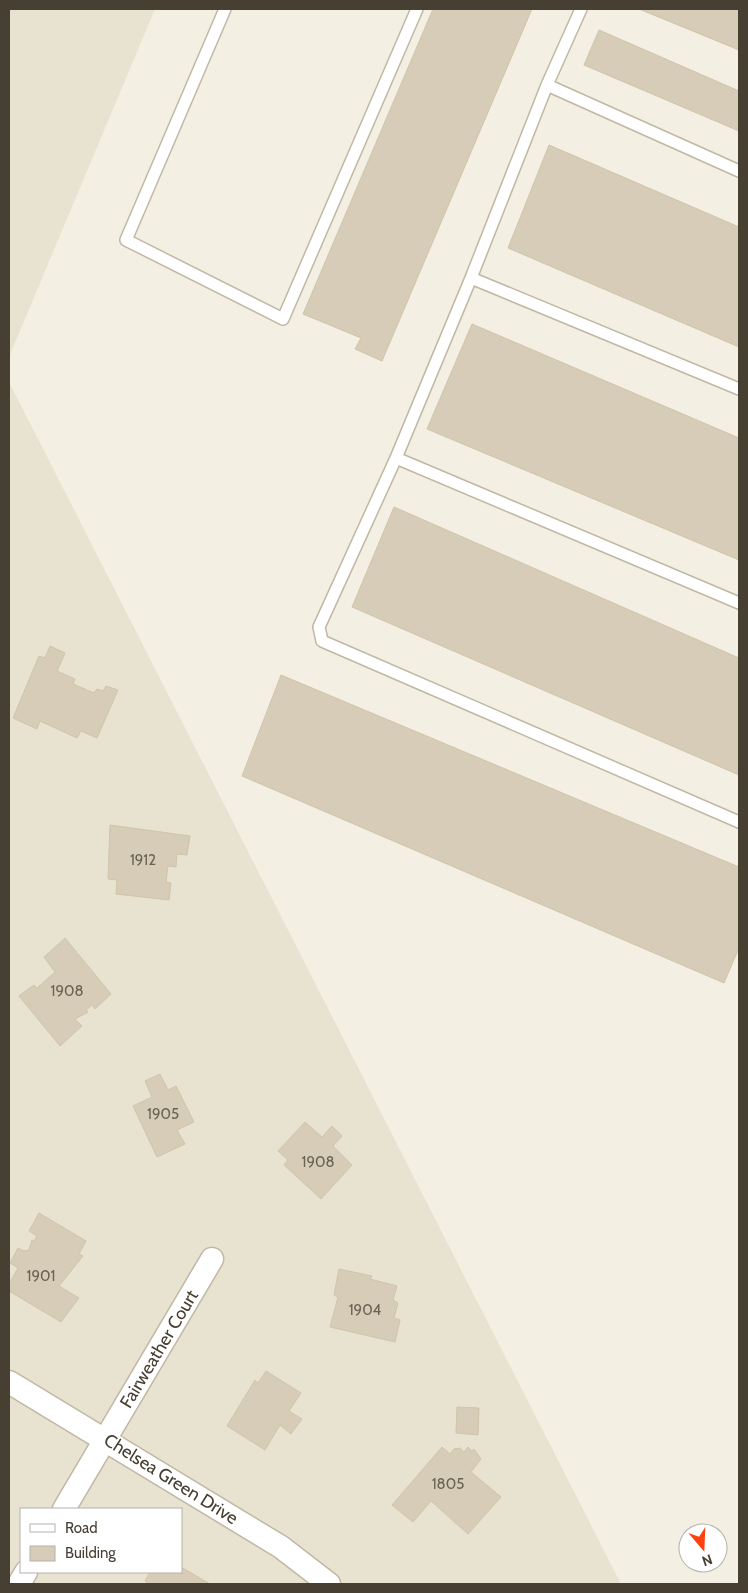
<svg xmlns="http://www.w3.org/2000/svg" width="748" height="1593" viewBox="0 0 748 1593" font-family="Cabin,sans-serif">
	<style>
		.residential { fill: #e8e2d0; fill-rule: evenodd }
		.building { fill: #d6ccb7; stroke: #d1c4a9 }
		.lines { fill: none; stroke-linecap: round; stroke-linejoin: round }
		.service-casing { stroke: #c0b8a4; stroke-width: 14 }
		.minor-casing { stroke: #c0b8a4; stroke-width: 25 }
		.service { stroke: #fff; stroke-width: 11 }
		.minor { stroke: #fff; stroke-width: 22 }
		.labels { text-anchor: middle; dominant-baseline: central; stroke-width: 4; stroke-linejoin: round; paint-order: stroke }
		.number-label { font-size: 15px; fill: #6a6253 }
		.street-label { font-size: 18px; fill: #463f32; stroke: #fff }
	</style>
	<rect width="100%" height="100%" fill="#f3efe3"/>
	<path class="residential" d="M9,9h146l-146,348z
		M9,382l612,1202h-612zM21,1509h160v63h-160z"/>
	<path class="building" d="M433,9h99l-150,352 -27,-12 6,-11 -58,-24z
		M639,9h100v41z
		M599,30l140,61v40l-155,-66z
		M549,145l190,82v120l-231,-99z
		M472,324l267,114v122l-312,-131z
		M394,507l345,151v117l-387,-168z
		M50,646l15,7 -8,18 18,8 -2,5 21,9 3,-4 6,2 3,-5 12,4 -21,48 -16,-7 -4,7 -37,-17 -3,8 -24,-11 26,-62 6,2z
		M281,675l458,192v81l-15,35 -482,-207z
		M110,825l80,11 -3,19 -10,-1 -1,13 -8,-1 -2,16 5,1 -2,17 -53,-6 1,-14 -9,-1z
		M65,938l46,56 -16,15 -3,-4 -6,5 2,2 -13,7 7,7 -22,20 -41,-50 15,-11 3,3 18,-16 -11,-15z
		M160,1074l8,16 8,-4 18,36 -17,8 8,14 -28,13 -24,-51 19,-9 -7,-16z
		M305,1122l17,15 10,-11 10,10 -9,10 19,19 -31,34 -37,-34 4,-5 -10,-9z
		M39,1213l47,28 -7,13 4,2 -24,30 20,12 -18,24 -52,-31v-7l9,-16 -8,-5 8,-15 6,3 5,-1 3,-10 2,1 3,-5 -8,-5z
		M339,1269l33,7 -2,3 27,7 -4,14 5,3 -4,15 6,2 -5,22 -65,-15 8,-30 -4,-2z
		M266,1371l35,22 -12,18 13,8 -11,15 -11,-9 -15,25 -38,-24 28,-46 3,3z
		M457,1407l22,1 -1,27 -22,-2z
		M442,1447l8,7 4,-5 6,-1 4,4 4,-5 4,4 2,-2 7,10 -10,13 30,25 -33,37 -37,-33 -18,21 -21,-17z
		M181,1567l29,17h-61l-4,-3 5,-9h31z"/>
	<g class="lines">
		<defs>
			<path id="service" d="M225,9l-99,231 157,79 134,-310
				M547,85l34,-76
				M739,171l-192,-86 -76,193 268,111
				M396,458l75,-180
				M739,603l-343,-145 -77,169 3,14 417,181"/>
			<path id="minor" d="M9,1382l272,165 48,37
				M64,1509l148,-250
				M19,1584l7,-12"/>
		</defs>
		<use href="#service" class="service-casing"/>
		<use href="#minor" class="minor-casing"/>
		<use href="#service" class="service"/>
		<use href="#minor" class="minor"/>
	</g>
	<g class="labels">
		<g class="number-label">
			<text x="143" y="860">1912</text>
			<text x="67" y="991">1908</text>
			<text x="163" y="1114">1905</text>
			<text x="318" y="1162">1908</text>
			<text x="41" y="1276">1901</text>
			<text x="365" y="1310">1904</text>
			<text x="448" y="1484">1805</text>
		</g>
		<g class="street-label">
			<text transform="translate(159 1349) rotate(-59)">Fairweather Court</text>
			<text transform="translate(171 1479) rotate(32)">Chelsea Green Drive</text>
		</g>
	</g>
	<rect width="748" height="1593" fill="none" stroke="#463f32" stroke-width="20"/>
	<rect x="20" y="1508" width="162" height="65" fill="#ffffff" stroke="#b5b2ad"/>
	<rect x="30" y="1524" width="25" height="8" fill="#ffffff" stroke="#b5b2ad"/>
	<text x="65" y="1533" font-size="15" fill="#463f32">Road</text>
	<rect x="30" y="1546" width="25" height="15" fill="#d6ccb7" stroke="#b5b2ad"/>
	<text x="65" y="1558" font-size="15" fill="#463f32">Building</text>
	<g transform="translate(703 1548) rotate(161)"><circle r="24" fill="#ffffff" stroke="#b5b2ad"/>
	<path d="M0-4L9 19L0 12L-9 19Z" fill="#ff410e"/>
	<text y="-8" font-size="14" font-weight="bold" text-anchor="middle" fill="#463f32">N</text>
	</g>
</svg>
